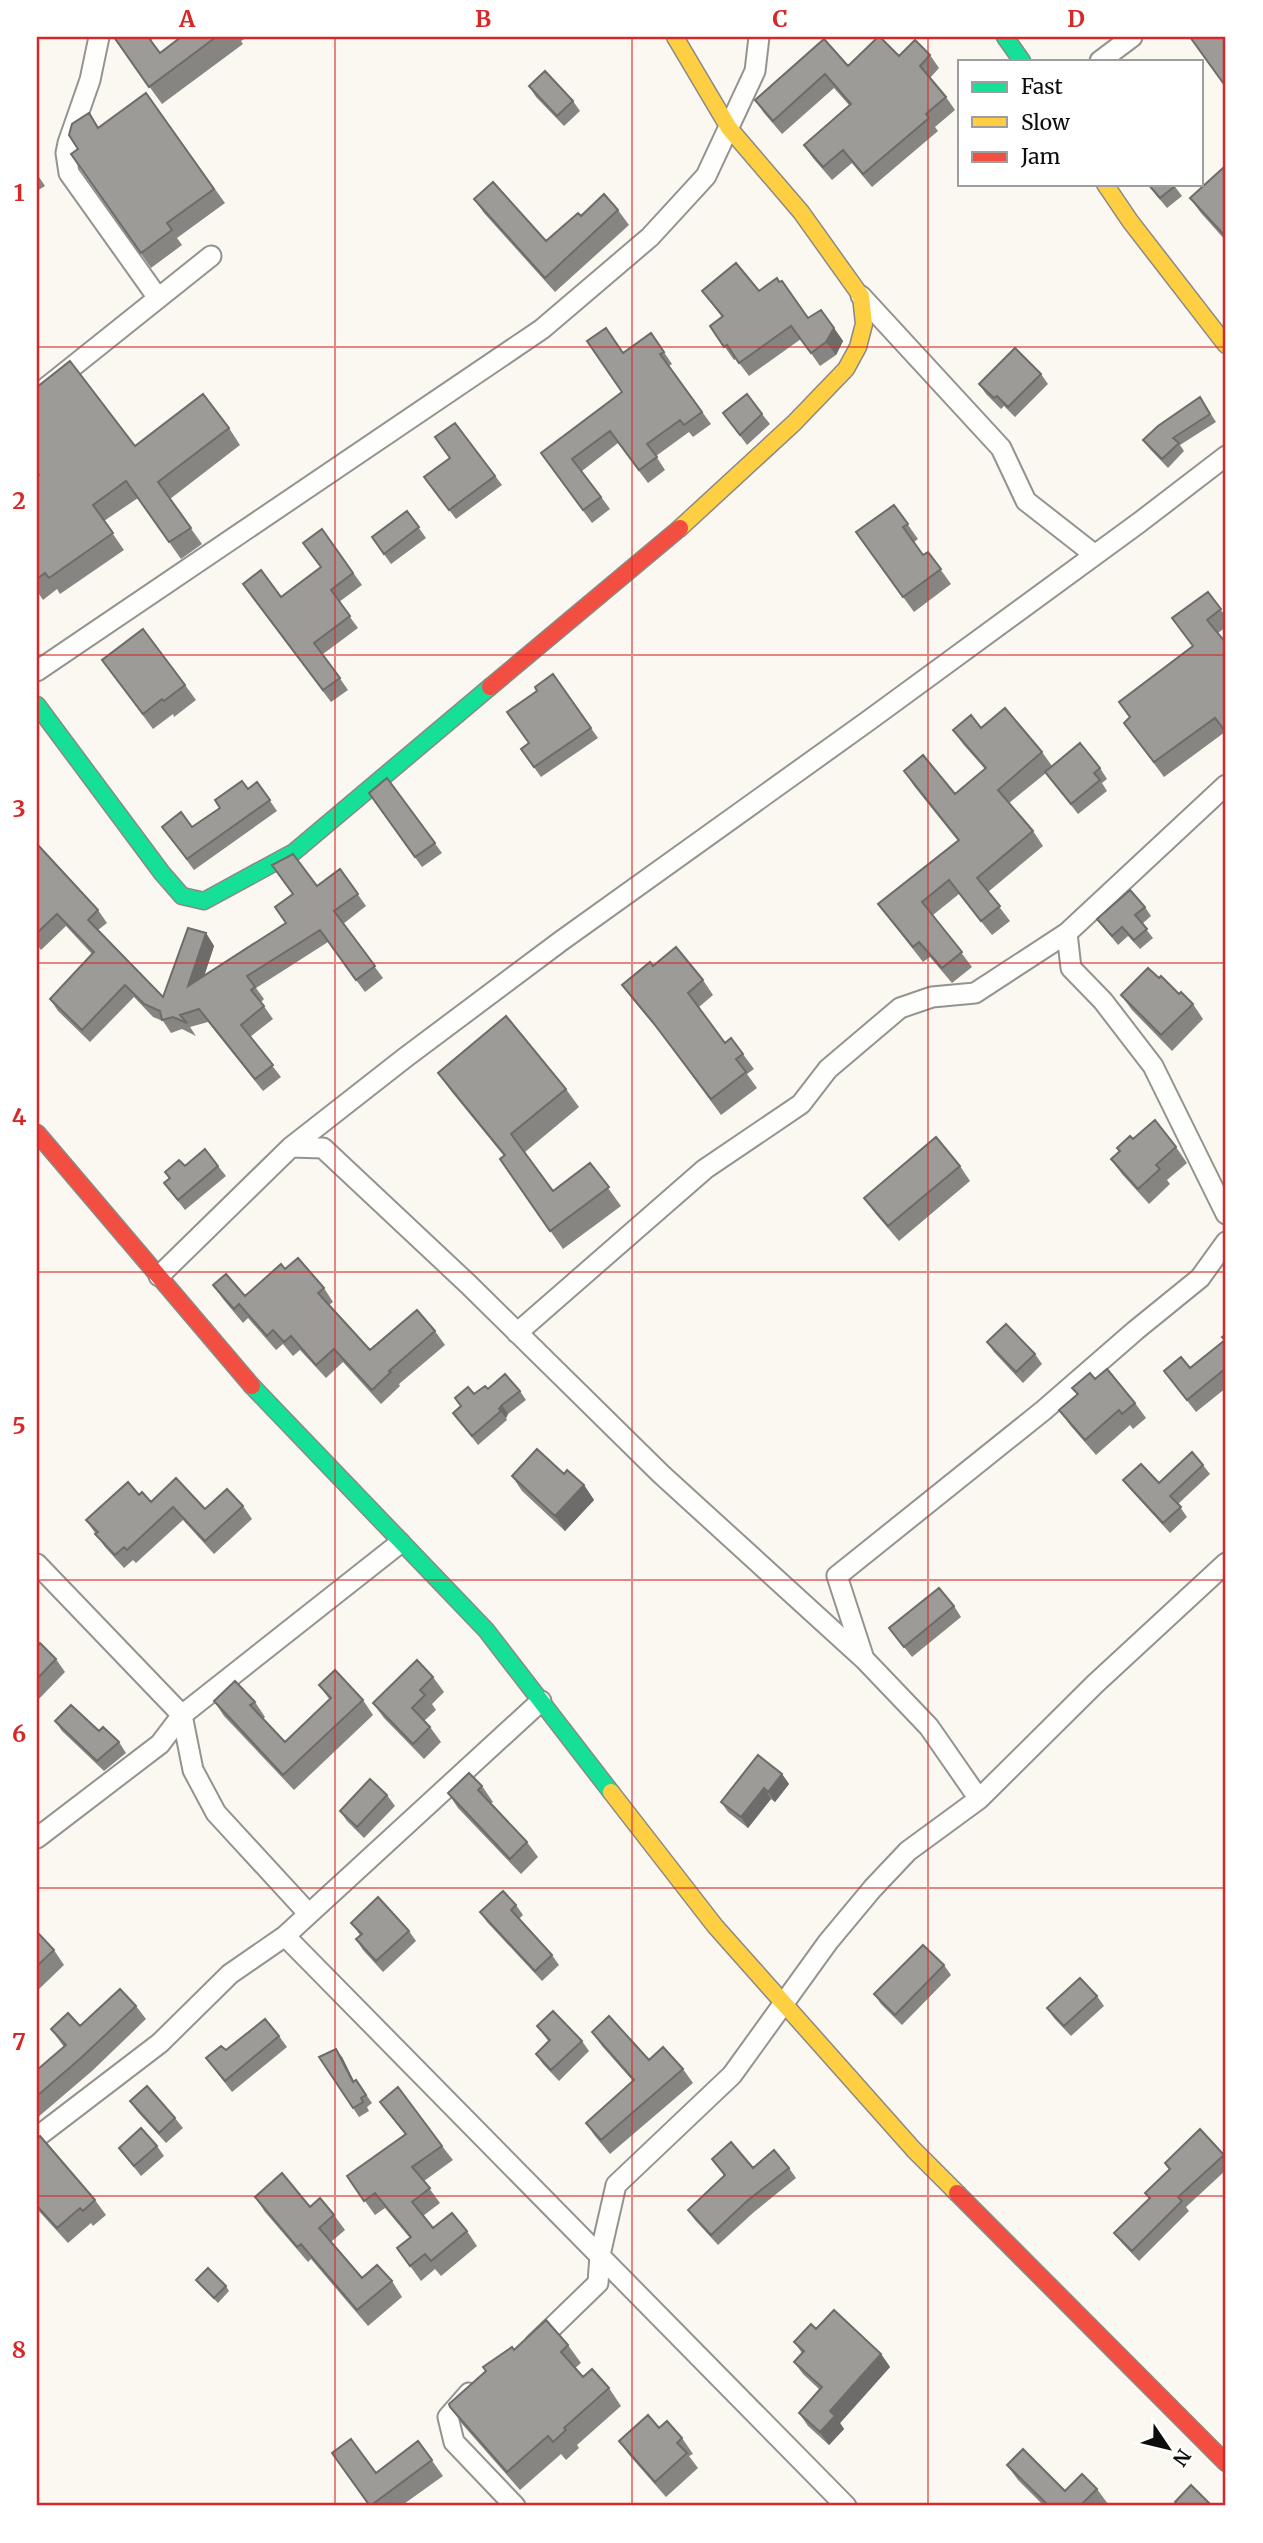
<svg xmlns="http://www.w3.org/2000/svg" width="1263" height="2543" viewBox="0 0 1263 2543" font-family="Merriweather,serif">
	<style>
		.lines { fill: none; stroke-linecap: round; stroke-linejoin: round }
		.street-casing { stroke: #949390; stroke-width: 23 }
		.fast-casing { stroke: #8a8986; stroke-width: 19 }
		.slow-casing { stroke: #8a8986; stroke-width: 19 }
		.jam-casing { stroke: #8a8986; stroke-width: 19 }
		.street { stroke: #fefefd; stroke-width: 19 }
		.fast { stroke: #16e098; stroke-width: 16 }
		.slow { stroke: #ffcf43; stroke-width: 16 }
		.jam { stroke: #f24e42; stroke-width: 16 }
		.wall { fill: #878582 }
		.shaded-wall { fill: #6e6c6a }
		.building { fill: #9d9b97; stroke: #6e6c6a; stroke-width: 2 }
		.grid { fill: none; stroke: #d62828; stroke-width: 2; stroke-opacity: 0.55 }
		.neatline { fill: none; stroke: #d62828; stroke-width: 2.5 }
		.grid-label { font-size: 23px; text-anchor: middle; font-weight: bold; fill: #d62828 }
	</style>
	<rect width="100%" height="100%" fill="#faf8f1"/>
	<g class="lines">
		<defs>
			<path id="street" d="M99,37l-9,43 -22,63 -2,10 3,20 89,125
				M1100,61l32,-24
				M861,296l140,152 25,53 69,54
				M37,395l174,-139
				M37,671l505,-342 108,-92 56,-61 49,-105 4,-34
				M1067,933l4,35 32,33 50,65 73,148
				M291,1147l32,1 145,136 193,190 204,186 64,67 50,72
				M159,1276l132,-129 115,-90 155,-116 307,-220 272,-199 86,-66
				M517,1333l188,-164 96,-65 27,-35 72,-61 32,-11 43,-4 92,-60 159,-148
				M37,1564l145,151 11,55 23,43 92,100
				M864,1659l-27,-83 207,-166 92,-80 64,-52 26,-36
				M37,1838l123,-94 22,-29 218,-172
				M285,1936l561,570
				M37,2137l123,-94 70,-69 55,-38 256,-235
				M535,2344l63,-61 2,-28 16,-70 116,-110 96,-133 45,-54 35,-37 71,-52 116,-115 131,-121
				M469,2393l-21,24 6,25 61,64"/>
			<path id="fast" d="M1005,37l17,24
				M37,705l125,168 20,23 22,5 90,-49 196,-165
				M252,1386l234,244 125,162"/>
			<path id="slow" d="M675,37l54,91 72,84 60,84 3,28 -6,23 -12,22 -52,54 -114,105
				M1105,184l25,37 96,124
				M611,1792l104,134 199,224 43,43"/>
			<path id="jam" d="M490,687l190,-159
				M37,1133l215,253
				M957,2193l269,270"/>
		</defs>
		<use href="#street" class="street-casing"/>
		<use href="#fast" class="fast-casing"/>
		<use href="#slow" class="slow-casing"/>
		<use href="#jam" class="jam-casing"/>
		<use href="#street" class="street"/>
		<use href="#fast" class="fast"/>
		<use href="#slow" class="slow"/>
		<use href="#jam" class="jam"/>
	</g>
	<path class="wall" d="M113,37h43l-5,3 9,13 21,-16h67l-7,4 2,3 -81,60z
		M930,55l9,13 -9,10 16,19 9,13 -20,17 3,4 -66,56 -20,-24 -20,17 -19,-22 -9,-13 45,-40 -15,-17 -52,46 -18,-21 -9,-13 93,-34 51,-10z
		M529,86l44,15 7,10 -16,15 -28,-29z
		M146,93l79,110 -48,35 5,7 -31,23 -80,-114 7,-5 21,-22z
		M1226,172v69l-25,-28 -11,-15z
		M37,174l8,12 -8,5z
		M1147,184h26l9,12 -15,12z
		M474,199l72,42 35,-25 37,-6 11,15 -74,67 -71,-79z
		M779,282l29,36 13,-8 22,31 -7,14 -16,11 -19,-27 -52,37 -13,-17 -2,1 -24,-34 12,-9 -20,-26h57z
		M651,333l21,31 -3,2 42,58 -18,13 -4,-5 -33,24 9,14 -17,13 -30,-40 -36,28 28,38 -18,14 -51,-70 81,-61 1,-39z
		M1041,374l7,10 -33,33 -11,-11 -3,3 -15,-15 -7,-10z
		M37,387l98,59 94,-18 11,17 -70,54 32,45 -21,15 -43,-61 -34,23 20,29 -64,44 -3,-5 -14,11 -6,-9v-115l1,-1 -1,-2z
		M1200,397l16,25 -36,23 4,6 -16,17 -19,-20 -6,-8z
		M723,413l39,1 8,10 -23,21z
		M455,423l47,62 -46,34 -32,-42 26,-19z
		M894,505l24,34 -4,3 9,13 5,-3 23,32 -37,28 -58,-80z
		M407,511l19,27 -35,26 -19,-27z
		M322,529l40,56 -23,17 19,26 -35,26 25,36 -17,12 -80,-106 30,1 40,-30z
		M1208,592l18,25v10l-8,6 8,10v91l-1,-2 -61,45 -40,-54 6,-5 -11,-16 73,-56z
		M102,660l83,25 11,15 -22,17 -1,-3 -20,15z
		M553,674l45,64 -57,39 -20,-28 8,-6 8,-52z
		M981,728l61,24 10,14 48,2 7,11 -5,4 5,8 -29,23 -32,-41 -37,30 24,28 10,15 -55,46 22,29 -18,14 -33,-41 -26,21 39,52 -20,16 -22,-26 -7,5 -45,-58 80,-63 -44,-55 -10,-15 51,23 30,-25 -22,-25 -10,-14z
		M387,778l55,75 -20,14 -53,-74z
		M257,782l20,29 -83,59 -32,-43h30z
		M37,844l61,66 9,13 -9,7 65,67 43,-64 8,13 -10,30 82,-53 31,-37 23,-17 26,37 -23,18 40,54 -18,14 -37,-50 -72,46 8,11 -3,3 12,17 -23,18 31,40 -18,14 -55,-69 -18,5 6,9 -14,-7 -11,4 -8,-12 -10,-4 -19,-20 -44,45 -32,-31 -8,-12 42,-45 -26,-28 -25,24 -4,-5z
		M1145,907l6,9 -9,8 11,14 -13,11 -12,-13 -10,9 -21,-26z
		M653,966l50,14 10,15 -14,12 26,36 6,-5 23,31 -7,5 10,14 -36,27 -58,-79 -30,-36 -11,-15z
		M1179,994l14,10 10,15 -31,32 -40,-41 -11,-15z
		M438,1073l128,16 13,18 -54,45 28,39 37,-28 31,43 -58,43 -63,-90 4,-3 -53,-65z
		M1133,1139l43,8 11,16 -20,17 3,4 -21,20 -27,-30 -11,-15z
		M185,1166h33l8,10 -41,34 -21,-27 6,-4 -5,-7z
		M960,1166l10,15 -71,60 -24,-28 -11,-15z
		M285,1269l39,19 9,14 -4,3 41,45 65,-19 10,14 -46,39 1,2 -19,18 -38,-42 -17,16 -26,-28 -7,6 -10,-12 -7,6 -28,-32 -5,5 -20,-24 -10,-14 32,11z
		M1226,1334v54l-30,24 -32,-41 26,-3 35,-28z
		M987,1342l48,12 7,10 -19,19 -29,-31z
		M1095,1379l40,24 11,15 -13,11 -3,-4 -34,30 -26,-30 -11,-15 18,-15 -5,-7z
		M488,1389l32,2 6,9 -18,14 -2,4 1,2 -29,25 -25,-32 8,-7 -6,-8 19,-4z
		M1203,1465l7,9 -32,30 9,13 -17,16 -40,-44 -7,-9 36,3z
		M564,1474l20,11 10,15 -29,31 -43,-40 -10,-15z
		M139,1495l12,7 54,7 38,-3 9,13 -38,35 -31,-34 -47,43 -3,-3 -9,8 -19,-21 -19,-27z
		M954,1606l7,11 -49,40 -23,-29z
		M37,1647l19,12 9,13 -28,29z
		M433,1677l11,15 -12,12 4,6 -12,11 6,6 11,15 -17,17 -40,-41 -11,-15z
		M319,1685l44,15 10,15 -79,75 -70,-74 -10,-15 41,1 10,15 -2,2 22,23 45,-42z
		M55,1721l44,10 20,11 7,11 -22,18 -42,-40z
		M782,1774l7,10 -14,18 -4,-3 -23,29 -20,-16 -7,-10z
		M482,1786l11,16 -2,1 36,39 11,15 -17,17 -63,-66 -10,-15z
		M387,1795l8,11 -31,32 -17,-17 -7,-10z
		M516,1905l7,10 -4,4 33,36 7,10 -17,16 -55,-59 -7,-10z
		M351,1923l58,8 7,10 -33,31 -20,-22 -7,-11 4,-4z
		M37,1936l17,14 10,15 -27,26z
		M944,1965l7,10 -49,50 -21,-21 -7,-10z
		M1097,1996l7,10 -33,30 -17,-18 -7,-10z
		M136,2006l10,13 -54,52 -55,47v-48l27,-23 -13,-18 29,-3z
		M537,2026l45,15 7,10 -30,30 -16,-17 -7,-10 13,-12z
		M592,2032l57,28 34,9 10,14 -83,71 -15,-18 -9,-13 47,-42 -31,-35z
		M279,2036l8,11 -55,45 -26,-34 20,-8z
		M319,2057h23l12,24 2,-1 16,23 -5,4 2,4 -10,6z
		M130,2101l45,17 8,10 -17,15 -29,-32z
		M380,2102l62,44 11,14 -29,21 16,22 -17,13 10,12 34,3 10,15 -36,30 -6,-7 -14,12 -24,-33 13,-10 -25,-30 -10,7 -28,-39 58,-42z
		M37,2139l58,61 11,15 -13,11 -2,-3 -23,20 -31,-34z
		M157,2146l7,10 -23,20 -22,-28z
		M1224,2155l2,2v13l-40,37 3,4 -50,50 -17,-18 -8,-10 35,-34 -4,-6 25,-24 -5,-6z
		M712,2159l41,9h36l7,10 -42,34 -36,33 -23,-25 -7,-10 36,-35z
		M255,2197l55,10 24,8 11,15 -14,12 31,36 30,3 10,16 -34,29 -57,-67 -3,3 -43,-50z
		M196,2280l30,6 3,5 -11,12 -18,-18z
		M816,2329l65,25 9,13 -50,56 4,6 -15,16 -21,-19 -9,-13 21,-23 -17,-16 -9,-12 8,-9 -8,-11z
		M568,2345l13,18 -6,5 8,9 26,11 12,18 -44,39 2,3 -13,12 -5,-6 -41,36 -57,-65 -13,-18 64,-57z
		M659,2428l23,10 11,16 -4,2 9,12 -32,29 -36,-41 -11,-15z
		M418,2441l25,35 -42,30h-31l6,-33z
		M1007,2465l58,26 32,-2 11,15 -2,2h-62l-26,-26z"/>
	<path class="shaded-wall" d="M834,328l9,13 -7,14 -10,-13z
		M206,933l8,13 -17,52 -9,-12z
		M502,1405l6,9 -2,4 -7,-9z
		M584,1485l10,15 -29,31 -10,-15z
		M782,1774l7,10 -14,18 -7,-10z
		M764,1788l7,11 -23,29 -7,-11z
		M336,2049l6,8 16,33 -5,-8z
		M881,2354l9,13 -50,56 4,6 -15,16 -9,-13 10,-21z"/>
	<path class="building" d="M114,37h34l12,16 21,-16h35l-67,50z
		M878,37h2l19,19 16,-16 15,15 -10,11 26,31 -20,17 3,4 -66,56 -20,-24 -20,17 -19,-22 47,-41 -26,-30 -52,47 -18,-21 69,-61 24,27z
		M1190,37h36v50z
		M545,71l28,30 -16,15 -28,-30z
		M146,93l68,96 -47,34 5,7 -31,23 -70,-99 7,-5 -9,-14 3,-11 17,-11 9,15z
		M1223,168l3,4v65l-36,-39z
		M493,182l53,59 32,-28 3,3 23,-22 14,16 -73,68 -71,-79z
		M1148,184h25l2,2 -15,12z
		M736,263l23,28 18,-13 2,4 3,-1 26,37 13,-8 13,18 -8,14 -15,11 -20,-27 -52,37 -12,-18 -3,2 -14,-21 13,-10 -21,-25z
		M606,328l17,25 28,-20 13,19 -4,2 42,58 -18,13 -4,-5 -33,24 10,13 -18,13 -29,-39 -38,28 29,38 -18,13 -42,-57 81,-61 -35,-51z
		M1015,348l26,26 -33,33 -11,-11 -3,2 -15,-14z
		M70,361l65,85 68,-52 26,34 -71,54 33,46 -22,14 -43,-61 -33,24 20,28 -64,45 -4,-5 -8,6v-103l2,-1 -2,-3v-85z
		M747,394l15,20 -22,21 -17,-22z
		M1200,397l10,17 -37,24 6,5 -17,16 -19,-19 15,-14z
		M455,423l40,53 -46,34 -25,-33 26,-19 -15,-21z
		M894,505l14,19 -5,3 20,28 5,-3 13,17 -38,28 -47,-65z
		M407,511l12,16 -35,27 -12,-17z
		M322,529l31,44 -22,17 19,26 -36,27 26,35 -17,12 -80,-106 18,-14 20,27 40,-30 -18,-24z
		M1208,592l13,17 -14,11 19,23v5l-2,2 2,3v77l-1,1 -10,-13 -61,44 -30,-39 6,-6 -11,-15 74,-56 -21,-28z
		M143,629l42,56 -21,16 -2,-2 -19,15 -41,-54z
		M553,674l38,54 -57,39 -13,-18 8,-6 -22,-31 30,-21 -2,-4z
		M1005,708l37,44 -44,38 35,41 -56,47 23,28 -19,15 -32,-41 -27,22 40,50 -20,16 -23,-26 -6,5 -35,-43 81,-64 -55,-69 19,-16 32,39 31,-26 -33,-38 18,-15 10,13z
		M1080,743l20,25 -6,5 6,7 -29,24 -26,-32z
		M387,778l48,65 -20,14 -46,-64z
		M242,781l6,8 9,-7 13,18 -83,59 -25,-32 19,-15 11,15 28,-19 -5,-8z
		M37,844l61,66 -10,10 75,77 25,-69 18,5 -18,53 98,-63 -11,-16 18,-13 -21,-29 21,-11 24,32 23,-17 18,25 -24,17 41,55 -19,14 -36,-50 -73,46 8,11 -4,3 13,16 -23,19 32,40 -18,14 -56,-70 -19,6 7,8 -14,-6 -11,3 -2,-9 -16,-7 -19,-19 -43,45 -32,-31 44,-47 -37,-38 -20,19z
		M1130,890l15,17 -10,8 12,14 -13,11 -12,-13 -10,9 -15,-17z
		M676,947l27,33 -15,13 37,50 6,-5 12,16 -7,5 10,13 -35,27 -59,-78 -30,-36 28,-23 3,4z
		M1148,968l11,10 2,-2 18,18 2,-2 12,12 -32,31 -40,-40z
		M506,1016l60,73 -55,45 42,57 37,-28 19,24 -59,44 -50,-72 5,-4 -67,-82z
		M1155,1120l21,27 -20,18 4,4 -22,20 -27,-30 9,-8 -3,-3 13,-12 3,3z
		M936,1137l24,29 -72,60 -24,-28z
		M205,1149l13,17 -40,34 -14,-17 6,-5 -5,-6 14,-12 6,6z
		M298,1258l26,30 -6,5 52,57 47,-40 18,21 -46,40 2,1 -19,18 -38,-41 -18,16 -25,-29 -7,6 -11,-12 -6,6 -28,-32 -5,5 -21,-24 13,-11 19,22 36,-32 4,5z
		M1006,1324l29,30 -19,18 -29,-30z
		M1226,1334v34l-39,32 -23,-29 17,-14 9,11 35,-28 -3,-3z
		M1107,1369l28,34 -13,11 -3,-4 -34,30 -26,-30 19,-16 -6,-6 18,-15 5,6z
		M505,1374l15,17 -18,14 -3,4 2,2 -29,25 -19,-23 8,-7 -6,-8 13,-11 6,7 11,-8 3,3z
		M537,1449l27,25 3,-4 17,15 -29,31 -43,-40z
		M1192,1452l11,13 -33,31 11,11 -18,16 -40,-43 18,-16 18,19z
		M176,1478l29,31 22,-20 16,17 -38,35 -32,-34 -46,43 -3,-3 -9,8 -20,-21 3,-2 -12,-12 42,-38 11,13 3,-3 9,10z
		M939,1588l15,18 -50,41 -15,-19z
		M40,1643l16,16 -19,20v-32z
		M417,1660l16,17 -13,13 5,5 -13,13 18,19 -17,17 -40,-41z
		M335,1670l28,30 -80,75 -69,-74 21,-20 20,21 -5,3 35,37 46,-44 -12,-13z
		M71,1705l28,26 4,-4 16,15 -22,19 -42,-40z
		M758,1755l24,19 -14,18 -4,-4 -23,29 -20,-15z
		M469,1773l13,13 -4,4 49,52 -17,17 -62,-66z
		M370,1779l17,16 -30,32 -17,-16z
		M503,1891l13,14 -5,5 41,45 -17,16 -55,-59z
		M378,1897l31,34 -33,30 -20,-22 6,-5 -11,-11z
		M39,1934l15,16 -17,16v-30z
		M923,1945l21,20 -49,50 -21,-21z
		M1080,1978l17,18 -33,30 -17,-18z
		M120,1989l16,17 -54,51 -45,39v-26l29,-25 -15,-16 17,-16 12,13z
		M553,2011l29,30 -31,29 -15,-16 14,-14 -13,-14z
		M609,2016l40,44 14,-13 20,22 -82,71 -15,-17 48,-43 -42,-48z
		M265,2019l14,17 -54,45 -19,-23 15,-12 5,4z
		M336,2049l17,33 3,-2 10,15 -5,3 2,4 -10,6 -34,-51z
		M147,2086l28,32 -16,15 -29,-32z
		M398,2087l44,59 -30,21 18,21 -18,14 21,26 19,-15 15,18 -36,30 -6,-7 -15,12 -13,-18 14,-11 -36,-44 -11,8 -17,-25 59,-42 -26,-32z
		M141,2128l16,18 -23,20 -15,-18z
		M1200,2129l24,26 -46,42 4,4 -50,50 -18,-18 36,-35 -5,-5 25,-24 -5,-6z
		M40,2136l55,64 -12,11 -3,-3 -23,20 -20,-22v-67z
		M731,2142l22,26 21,-18 15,18 -42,33 -36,34 -23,-25 37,-35 -13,-16z
		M282,2173l28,34 10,-9 14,17 -15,13 43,50 15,-13 15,16 -35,29 -56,-66 -4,3 -42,-50z
		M208,2268l18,18 -12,12 -18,-18z
		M834,2310l47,44 -51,57 5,5 -15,16 -21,-19 23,-26 -28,-25 10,-11 -10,-9 17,-18 5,5z
		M546,2320l22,25 -7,7 22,25 9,-8 17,19 -45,40 2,2 -13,12 -5,-6 -41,36 -57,-65 -1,-3 37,-33 -3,-4 29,-20 2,3z
		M648,2415l11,13 8,-7 15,17 -5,5 10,10 -32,29 -36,-41z
		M351,2439l25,34 42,-32 14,19 -62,46 -38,-53z
		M1023,2449l42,42 17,-17 15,15 -17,17h-31l-42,-41z
		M1191,2485l21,21h-33l-4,-4z"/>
	<path class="grid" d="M335,37v2469M632,37v2469M928,37v2469M37,347h1189M37,655h1189M37,963h1189M37,1272h1189M37,1580h1189M37,1888h1189M37,2196h1189"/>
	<rect width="1263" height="2543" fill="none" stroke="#ffffff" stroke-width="77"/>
	<rect x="958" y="60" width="245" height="126" fill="#ffffff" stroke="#9e9e9e" stroke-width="2"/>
	<rect x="972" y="82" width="35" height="10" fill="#16e098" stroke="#9e9e9e" stroke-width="2"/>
	<text x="1021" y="94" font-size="21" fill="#0d0d0d">Fast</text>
	<rect x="972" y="117" width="35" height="10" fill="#ffcf43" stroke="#9e9e9e" stroke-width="2"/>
	<text x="1021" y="130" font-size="21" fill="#0d0d0d">Slow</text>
	<rect x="972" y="152" width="35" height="10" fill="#f24e42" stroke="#9e9e9e" stroke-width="2"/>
	<text x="1021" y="164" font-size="21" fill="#0d0d0d">Jam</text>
	<g transform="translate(1168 2448) rotate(125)" stroke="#ffffff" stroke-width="5" paint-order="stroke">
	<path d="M0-5L12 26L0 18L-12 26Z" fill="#0d0d0d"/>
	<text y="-10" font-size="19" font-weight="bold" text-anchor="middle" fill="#0d0d0d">N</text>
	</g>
	<rect x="38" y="38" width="1186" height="2466" class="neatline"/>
	<g class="grid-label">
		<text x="187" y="27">A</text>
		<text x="483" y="27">B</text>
		<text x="780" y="27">C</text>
		<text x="1076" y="27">D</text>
		<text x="19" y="201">1</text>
		<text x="19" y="509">2</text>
		<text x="19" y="817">3</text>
		<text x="19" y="1125">4</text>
		<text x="19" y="1434">5</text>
		<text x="19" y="1742">6</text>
		<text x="19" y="2050">7</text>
		<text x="19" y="2358">8</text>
	</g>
</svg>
